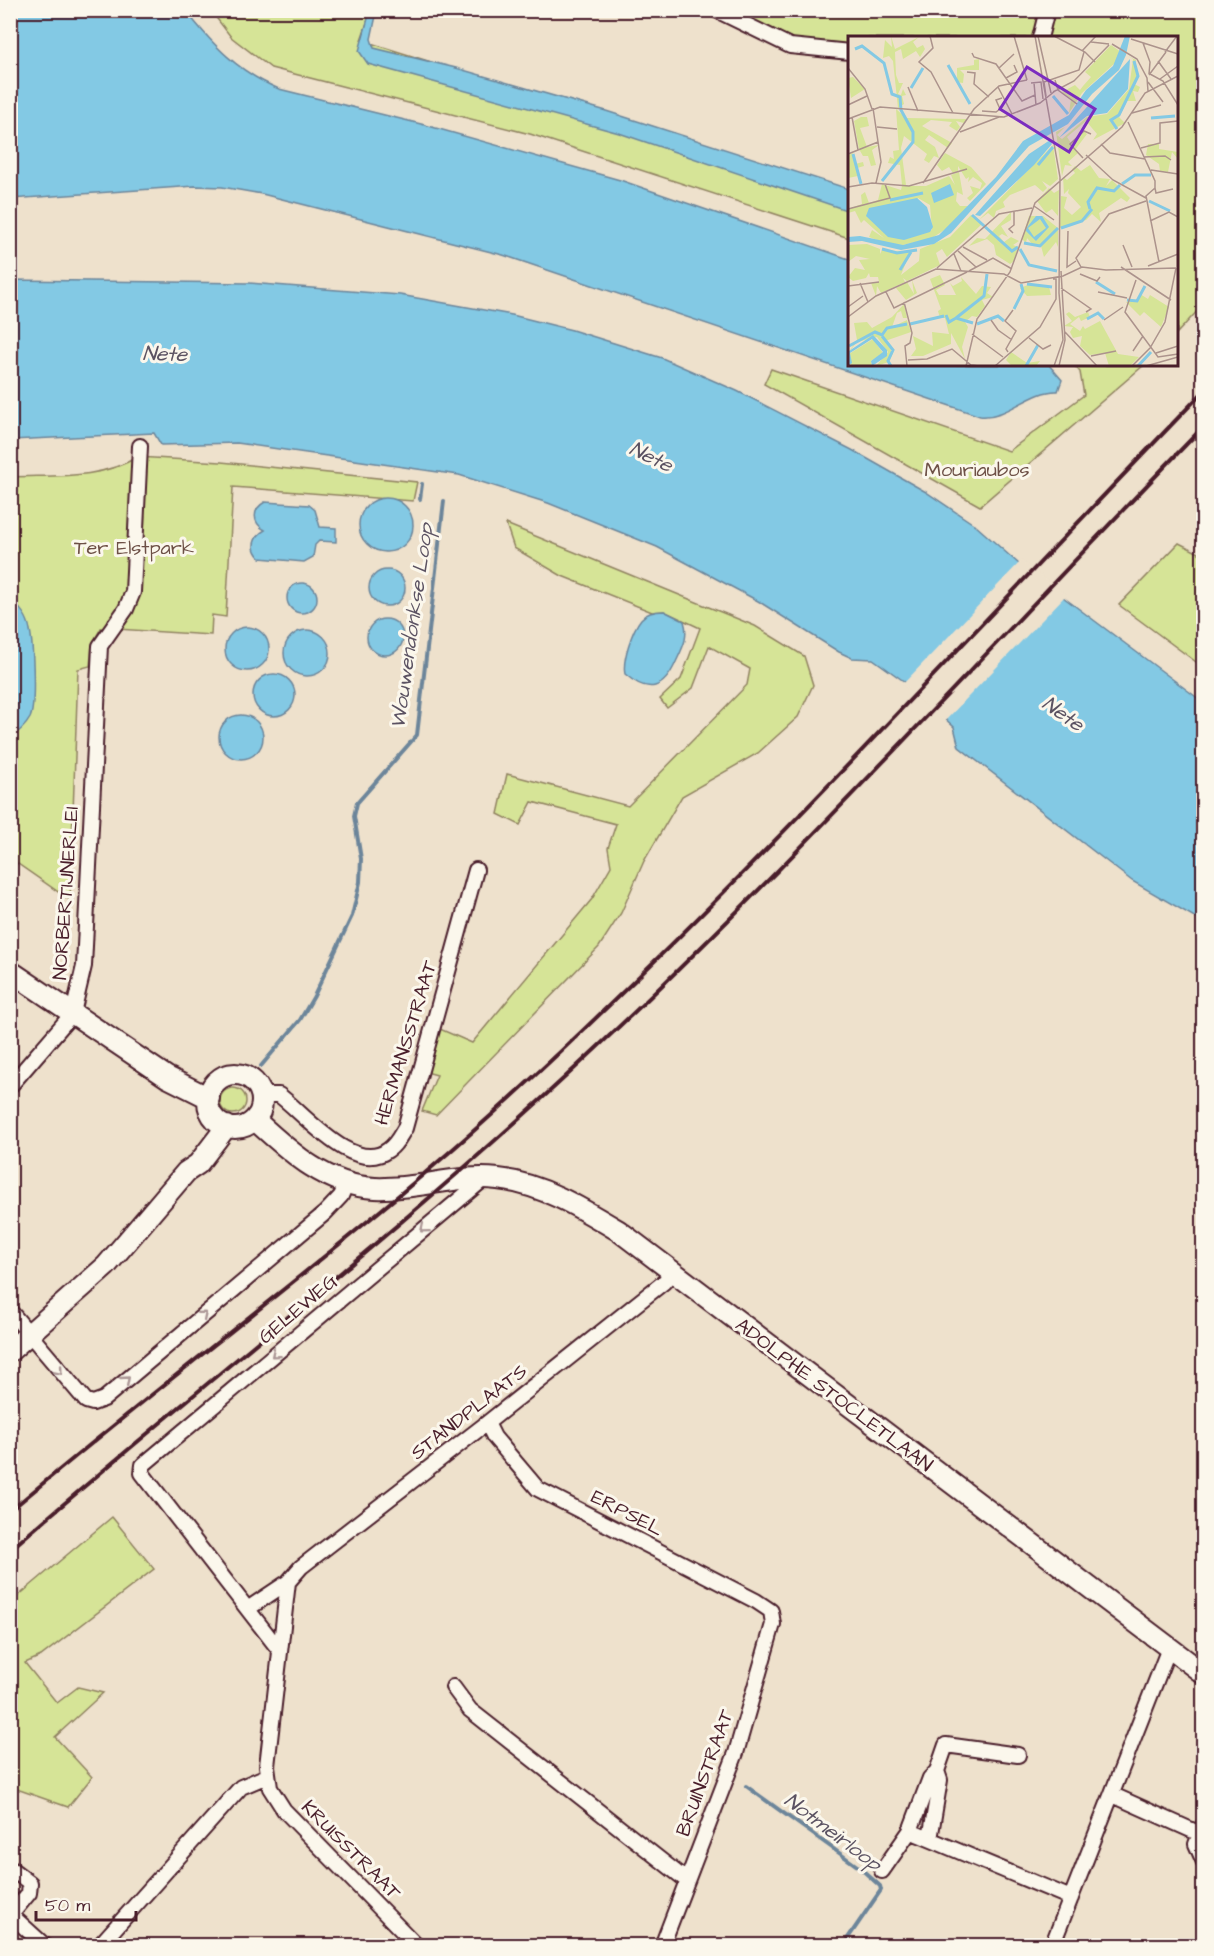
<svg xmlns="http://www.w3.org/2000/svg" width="1214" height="1956" viewBox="0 0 1214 1956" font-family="'Architects Daughter',sans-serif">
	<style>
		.green { fill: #d6e497; stroke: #908261; stroke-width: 1.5 }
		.water { fill: #83c9e4; stroke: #6c859a; stroke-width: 1.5 }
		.pier { fill: #eee1cc }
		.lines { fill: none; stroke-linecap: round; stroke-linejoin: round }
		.stream { stroke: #6c859a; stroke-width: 4 }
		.street-casing { stroke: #4a1f2b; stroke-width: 18 }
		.secondary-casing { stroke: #4a1f2b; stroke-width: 24 }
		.street { stroke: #fbf7ec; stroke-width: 14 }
		.secondary { stroke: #fbf7ec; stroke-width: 20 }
		.rail { stroke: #4a1f2b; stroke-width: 4 }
		.oneway { stroke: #ab9695 }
		.labels { text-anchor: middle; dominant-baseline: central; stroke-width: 6; stroke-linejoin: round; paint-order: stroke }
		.park-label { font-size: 20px; fill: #6d5046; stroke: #fbf7ec }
		.street-label { font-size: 20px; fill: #4a1f2b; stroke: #fbf7ec }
		.water-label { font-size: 21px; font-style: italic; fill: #5b5262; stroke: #fbf7ec }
		.inset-river { fill: none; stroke: #83c9e4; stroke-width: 3 }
		.inset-road { fill: none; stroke: #ac938c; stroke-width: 1.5 }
		.view { fill: #7b2cbf; fill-opacity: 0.15; stroke: #7b2cbf; stroke-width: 3 }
		.inset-edge { fill: none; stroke: #4a1f2b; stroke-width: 3 }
	</style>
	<rect width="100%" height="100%" fill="#eee1cc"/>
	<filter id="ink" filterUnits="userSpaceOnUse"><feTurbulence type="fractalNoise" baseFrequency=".0167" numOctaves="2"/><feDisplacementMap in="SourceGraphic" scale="12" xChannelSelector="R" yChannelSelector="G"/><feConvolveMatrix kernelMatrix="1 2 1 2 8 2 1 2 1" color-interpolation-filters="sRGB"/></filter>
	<g filter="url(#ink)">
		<path class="green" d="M211,11h160l-10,29 488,153v45l-319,-104 -259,-66 -40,-31z
			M732,11h471v294l-26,28 -1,-295h-326l-1,10 -49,-6z
			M1074,365h70l-164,141 -216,-122 7,-15 238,82 75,-56 -4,-23z
			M137,457l84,5 196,20 -4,19 -180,-14 -7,130 -14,-2 -1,20 -110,-7 -9,16 -2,22 -12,3 -8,231 -59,-41v-382c41,-2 89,3 126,-20z
			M506,524l249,102 49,30 9,29 -15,32 -40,36 -76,43 -38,65 -23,52 -22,34 -163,168 -14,-4 15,-36 -11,-3 14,-43 32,14 120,-144 19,-33 -3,-18 8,-24 -84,-22 -12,23 -22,-11 9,-40 121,32 119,-121 3,-16 -41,-23 -16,42 -26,20 -7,-9 21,-20 19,-51 -36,-17 -12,1 -90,-36 -48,-28z
			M1179,543l24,12v112l-84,-62z
			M220 1101a13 13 0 1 1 26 0a13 13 0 1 1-26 0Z
			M112,1517l42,52 -113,87 -16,7 32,40 21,-16 25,6 -48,44 37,40 -24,30 -57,-20v-185z"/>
		<path class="water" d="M11,10l175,1c27,34 52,61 93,78l146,36 195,55 229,79 1,105 199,1 13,15 -4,11c-28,-1 -50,28 -78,25l-477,-161 -241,-61 -40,-7 -27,-1 -184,13z
			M370,11h7l-6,28 3,9 82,20 147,42 246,79v22l-230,-78 -251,-69 -9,-13z
			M10,280l239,3 151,12 112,20 60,15 90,28 75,33 115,59 74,42 49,33 44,39 184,138v220l-71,-41 -173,-134 -5,-20 -49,-45 -32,-23 -21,-1 -13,-6 -81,-51 -101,-54 -109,-44 -89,-28 -222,-32 -76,2 -7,-12 -143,7z
			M359 525a27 27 0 1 1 54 0a27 27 0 1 1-54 0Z
			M265,502l44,3 6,5 5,17 16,1v14l-17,-1 -4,4 -2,12 -9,5 -44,-4c-10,-10 -7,-21 5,-28 -13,-7 -13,-21 0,-28z
			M369 588a18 18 0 1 1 36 0a18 18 0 1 1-36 0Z
			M287 598a15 15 0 1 1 30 0a15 15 0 1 1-30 0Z
			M10,600c10,7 18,18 20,30 3,14 6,76 0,88 -5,9 -11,14 -19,19z
			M664,611l20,10c5,16 -1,26 -8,41 -12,27 -27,33 -51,12 -3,-13 7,-44 16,-55 6,-7 15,-8 23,-8z
			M367 637a18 18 0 1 1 36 0a18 18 0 1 1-36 0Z
			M225 649a22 22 0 1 1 44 0a22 22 0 1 1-44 0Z
			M284 653a23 23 0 1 1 46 0a23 23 0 1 1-46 0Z
			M253 695a21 21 0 1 1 42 0a21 21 0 1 1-42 0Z
			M219 737a22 22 0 1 1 44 0a22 22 0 1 1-44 0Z"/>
		<path class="pier" d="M1021,561l45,34 -122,127 -41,-38z"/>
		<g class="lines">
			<path class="stream" d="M420,499l2,-15
				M261,1066l39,-46 14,-24 38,-80 8,-34 1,-23 -7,-43 3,-13 60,-68 27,-234
				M746,1786l114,82 20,18 1,4 -33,48"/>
			<defs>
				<path id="street" d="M716,10l74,36 60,6
					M1040,38l7,-28
					M10,1086l63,-73 11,-47 16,-320 26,-37 7,-17 7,-146
					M262,1095h17c25,18 75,81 109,55 8,-5 12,-14 17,-22l71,-258
					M10,1311l76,90 7,2 11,-4 221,-186 16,-17 6,-14
					M487,1423l7,14 44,52 218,112 15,10 2,13 -37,129 -74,193
					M249,1608l39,-26
					M280,1651l-138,-178 1,-8 342,-287
					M453,1687l17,23 216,170
					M1113,1795l85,38
					M1204,1824l-8,20 8,18
					M910,1831l20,-53 7,-7
					M930,1839l10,-59 -3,-9 9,-26 72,10
					M10,1868l20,15 -1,10 -19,23
					M882,1871l28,-40 161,67
					M11,1915l34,31
					M99,1946l142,-159 26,-11
					M417,1946l-133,-136 -14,-22 -3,-22 21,-184 13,-15 186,-144 177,-141 8,-10
					M1052,1946l117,-298"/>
				<path id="secondary" d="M10,971l157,106 42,21
					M208 1101a27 27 0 1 1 54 0a27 27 0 1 1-54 0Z
					M255,1120c34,31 71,66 120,68 41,2 82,-14 123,-9 44,5 83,29 121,52l585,443
					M10,1351l96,-85 80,-94 12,-8 29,-38"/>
			</defs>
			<use href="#street" class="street-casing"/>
			<use href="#secondary" class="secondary-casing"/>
			<use href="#street" class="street"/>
			<use href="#secondary" class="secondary"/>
			<path class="rail" d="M10,1511c172,-146 354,-277 520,-431 236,-218 450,-458 674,-689
				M10,1550c187,-162 383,-313 565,-482 219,-203 420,-427 629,-642"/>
		</g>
		<defs><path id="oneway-chevron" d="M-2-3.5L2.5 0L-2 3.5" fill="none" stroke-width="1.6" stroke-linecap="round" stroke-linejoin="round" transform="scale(1.5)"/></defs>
		<g class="oneway">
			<use href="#oneway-chevron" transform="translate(424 1229) rotate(140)"/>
			<use href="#oneway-chevron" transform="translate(203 1315) rotate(-40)"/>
			<use href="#oneway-chevron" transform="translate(275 1354) rotate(140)"/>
			<use href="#oneway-chevron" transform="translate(59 1371) rotate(50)"/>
			<use href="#oneway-chevron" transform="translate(126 1380) rotate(-41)"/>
		</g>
	</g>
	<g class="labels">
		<g class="park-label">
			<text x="977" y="470">Mouriaubos</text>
			<text x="134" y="548">Ter Elstpark</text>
		</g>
		<g class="street-label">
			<text transform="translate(66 893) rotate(-86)">NORBERTIJNERLEI</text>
			<text transform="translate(406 1043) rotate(-73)">HERMANSSTRAAT</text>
			<text transform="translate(298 1309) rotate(-40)">GELEWEG</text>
			<text transform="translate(834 1395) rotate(37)">ADOLPHE STOCLETLAAN</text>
			<text transform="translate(469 1412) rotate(-38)">STANDPLAATS</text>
			<text transform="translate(627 1513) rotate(27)">ERPSEL</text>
			<text transform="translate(705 1773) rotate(-70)">BRUINSTRAAT</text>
			<text transform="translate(351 1850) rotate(45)">KRUISSTRAAT</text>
		</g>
		<g class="water-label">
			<text transform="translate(165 354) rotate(2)">Nete</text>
			<text transform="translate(651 457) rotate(26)">Nete</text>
			<text transform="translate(412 626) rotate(-82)">Wouwendonkse Loop</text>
			<text transform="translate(1063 714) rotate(35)">Nete</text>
			<text transform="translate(833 1832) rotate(37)">Notmeirloop</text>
		</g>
	</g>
	<g transform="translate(848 36)">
		<rect width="330" height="330" fill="#eee1cc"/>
		<path d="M43,0l4,13 24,-12 -6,5 4,6 6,-3 2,4 -5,8 -4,-6 -13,8 -2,-10 -6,3 1,23 3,8h4l-5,11 3,1 2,-6 3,6 -4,1 2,8 -6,4 -5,-47 -4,-5 -6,2 2,-18 7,7zM263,9l10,7 -6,11 -33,30 -13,20 2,-14 -9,-7 13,-7 5,5 3,-4 8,-9 -6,-5zM280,20l8,4 -2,5 5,10 -5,9 6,3 -2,5 -5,-1 3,10h-9l-8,16 6,6 -32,17 4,-6 -11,-13 -19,16 4,6 13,-12 3,3 -12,16 3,3 -10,9 4,4 -7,-1 -3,11 -6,-44 9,-5 -8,8 5,4 25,-22 20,-3 22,-25 4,-30zM131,23v11h-19l4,4 -1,9 -6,-1v-14l17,-3v-5zM5,41l12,12 -14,9 -3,-20zM48,73l10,9 61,1 -3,4 -8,-2 4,6 -3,4 -8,-5 3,-4 -21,-2 -9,6 30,17 -4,5 -19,-13 -4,5 10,7 4,11 -5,-2 -5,7 -5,-3 3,-6 -23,-18 -3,12 5,37h-4l-2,-20 -12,-2 2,-6 4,2 -1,-8 6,-1zM13,81h6l2,9 -9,2 7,19 12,-2 -7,5 4,15 -5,1 -3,-10h-5l-4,-7 -5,-28zM300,108h11v5l19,3v7l-6,-7 -4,20 -8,-1 -1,-7 -13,-9zM205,109l5,34 -8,7 -8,-5 5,7 -4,4 -8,-7 -25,10 -7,7 2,5 -9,4 -2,7 -6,-5 -9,7zM5,117l2,11 8,-2 1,4 -7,2 1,8 -10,2v-23zM97,117l26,14 15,17 -16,17 -3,-3 6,-5 -3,-7 10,3 2,-6 -9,-6 -5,5 1,-5 -3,2 -8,-13v5l-5,2 -4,-6 -7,4 -5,-6zM242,129l9,13 11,1 -4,7 6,-6 18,18 -3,4 -6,-4 -22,15 2,9 -9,-8 -6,6 -26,8 1,-32 6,1 -3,11 8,7 9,-8 -13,-14 1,-4 -5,5 -1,-17 4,3 8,-7 -3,-4 3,-3 6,5zM111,136l4,23 -6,-3 -1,9 4,5h8l-16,19 -20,13 -29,7 -15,-1 -19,-7 3,-7 12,8 -20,-18 -3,3 -6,-12 -7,2v-4l14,-5 -1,-9 4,-3 4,11 9,-3 4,-16 19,6 1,-4h24l23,-10 6,9 -4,-10zM70,162l12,7 2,25 -29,10zM201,152l5,5 5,-3 -1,26 -6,-7 -6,4 -9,-12zM163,176v8l-10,6 7,11 -6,-3 -3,2 5,6 7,-5 8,4 -6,4 5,2 -4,14 -4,3 -14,-9 -2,-10 -7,-6 -18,7 8,-8 8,1zM123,179l11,9 -35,33 -5,-8 -6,4 4,12 -33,16 -4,-3 2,4 -24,11 -4,-7 -1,10 -5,-13 8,-1 -1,-5h-8l-1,-4 -3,5 -13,3 -5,-4 7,-9 10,2 -6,-10 11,-1 -14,-3 -8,6v-17l19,-1 13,5v5l2,-4 28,2 -9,23 18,-14 1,-12 30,-12zM181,180h14l15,12v19l-2,-5 -12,15 -3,-11 -8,-1 -6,-7 -1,5 -4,-4zM92,239l5,10 -9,5 3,5h17l-6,-12 3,3 9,-5 -1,-4 15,17 6,-8 9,1 -4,6 6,4 -11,3 3,6 -8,11 -5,-1 -7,6 3,5 -6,20 3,12 -14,-26v11l-28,12h-12l5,-7 -3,-13 20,10 -1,-14 17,2 -4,-16h-5l-2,-7 3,-2 -11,-30zM64,244l5,13 -11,7 -10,-12 11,-6 7,12zM180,249l21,2 2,8 -24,1 -7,-8zM292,258l8,5 2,-4 19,12 -8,20 -17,-15 -4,4 -14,-14 11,-2zM56,268l3,14h-4l-2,-7 -4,2 -5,14 15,-7 4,12 -26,9 8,12 -4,9 -13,4 12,-14 -11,-15 -20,5 -9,11 9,-13 -3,-17 13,-1 5,6 20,-11zM221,276l6,5 13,-5 2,5 -9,4 -2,-4 -9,7 10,7 3,-5 2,3 15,-8 18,33 21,3 -9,9h-21l-4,-13 -15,2 -10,-9 2,-10 -9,2 -3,-6 3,-5 -9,-1 8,-5 -6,-7zM25,303l10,14 -12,8 1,5h-21l-2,-12zM163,316l16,11 13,-2 -4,5h-24l-6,-6z" fill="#d6e497" fill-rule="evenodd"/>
		<path d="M277,0h5l-4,19 -7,15 -27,24 -24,30 -39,22 -78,87 -17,11 -33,6 -39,-9 -14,1v-5l12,-1 43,9 36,-10 57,-58 27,-36 46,-26 17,-25 27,-24zM282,23l-2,30 -21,24 -20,3 -28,22zM202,104l2,4 -18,21 -54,51 -5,-1 54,-61zM102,148l4,11 -20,8 -3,-10zM69,162l10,9 6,20 -3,5 -26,8 -16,-3 -22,-21 3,-8zM188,180h6l7,11 -13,14 -11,-11zM192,183l6,9 -12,9 -6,-9zM25,299l14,15v6l-15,10 -1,-5 12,-9 -11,-13 -22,14 2,10 -4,3 1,-15z" fill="#83c9e4" fill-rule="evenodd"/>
		<path class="inset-river" d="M7,13l7,-3 22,17 8,31 8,3 1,13 12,22v10l-31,39M100,29l22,39M63,52l12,-20M205,60l15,18M303,82l24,-2M269,93l-6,-9 8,-5 19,-39 -4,-15M5,118l8,30M190,129l15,-18M274,148l13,-9h16M42,164l33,-7M301,165l21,10M242,173l-2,-7 9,-14 17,3 6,-6M124,179l40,36 6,-4M213,192l21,-7 10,-12M176,207l16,3 18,-18M34,213l15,4 20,-3M172,213l9,16 28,6M52,234l11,-18M248,246l19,12M179,248l25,3M279,264l10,1 8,-15M166,273l9,-18 -2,-7M98,279l3,7 7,-4 17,5M108,282l28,-22 3,-22M239,283l11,-6 6,6M62,288l34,-8M129,288l21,-8 6,5M34,300l11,14 -5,11 3,5M1,310l26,-14 7,3 5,-7 20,-4M178,330l12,-21M290,330l13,-14"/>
		<path class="inset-road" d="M82,0l3,12 -14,14 12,10 22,41M166,0l13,44M187,0l25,141 -1,116 4,47 -9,26M190,0l13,57M206,0l31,16 10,10M283,3l47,15M243,6l18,2M295,7l7,19 -1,12M264,8l25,15 10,19 1,13M234,15l14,-15M317,16l12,-16M124,17l2,4 22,7 26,37 13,-6M310,25l13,18M0,32l17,21 7,20M151,32l15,-14M119,36l8,1 -1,11 15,13M302,38l13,7 15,24M301,39l17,-23M158,42l11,-6 -3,-7M312,43l18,-13M207,44l3,10 19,14M300,46l15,20M183,47l10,-1 2,17M186,47l2,22M60,51l10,24M150,51l14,27M205,56l21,-11 35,-36M198,60l-2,-14 35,-12 5,-18M0,69l19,-9M25,72l8,54 -5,21M134,75l14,1 4,-3 -4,-9 6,-2M284,77l29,-8M4,81l6,33M0,83l32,-12 124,10 36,-14 15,-12M280,86l27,59v7l-9,8 13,66M29,91l20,2M112,96l39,-15M253,108l9,9 35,6M293,112l19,-5v-20l18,-2M0,118l30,-12M238,119l27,25 33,18M296,121l21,-1 6,4M235,122l-13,-14 14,-13 7,3M303,134l27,4M75,147l51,-74 25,-23 28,-6M0,151l24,-4 37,3 58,-17M307,152l1,5 17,-4M186,170l20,14M0,173l42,-11 -5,-14M302,185l19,-9 9,5M220,195l-1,36 9,-6M165,197l-4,-4 5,-4v-13M275,209l9,22M115,211l24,13M110,215l18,16M106,218l7,17M300,230l30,-12M233,231l-5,-9 33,-44 37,-13M273,231l50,33M89,232l62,-54 33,-6M121,235l24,-13 19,11M232,238l17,7 3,-4M288,244l-11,32 33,45 20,-3M12,247l8,19M0,250l31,-4M213,252l30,21 -5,3M38,256l8,16 73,-36M250,256l29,6M56,266l8,31 -2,10 -5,3 2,20M0,271l15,-11M0,281l28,-21 60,-27 68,5 17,9 42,-7 19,-9 24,3 70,-2M143,284l7,10 14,10M256,284l19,-13M217,296l32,34M124,298l31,23M181,302l14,11 8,-4M285,315l10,-15M160,316l-2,-3 10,-18 -11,-10 8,-11M308,317l22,-7M243,320l25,-5M60,324l19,-1 25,-10 19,16 8,1M118,330l11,-47 33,-47 25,-69 87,-76 23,-34 33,-17M147,330l45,-39 16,-28v-20h-3M211,330l6,-26 -4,-69M284,330l18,-18 15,-26 11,-54M298,330l32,-9"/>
		<path class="view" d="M179,31l68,42 -26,43 -69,-43z"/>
		<rect width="330" height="330" class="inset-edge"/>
	</g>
	<rect width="1214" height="1956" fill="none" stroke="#fbf7ec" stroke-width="36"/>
	<rect x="18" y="18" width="1178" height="1920" fill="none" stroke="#4a1f2b" stroke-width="2" filter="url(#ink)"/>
	<path d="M36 1911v9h100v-9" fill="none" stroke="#4a1f2b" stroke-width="3"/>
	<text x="45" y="1911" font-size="18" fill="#4a1f2b" stroke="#fbf7ec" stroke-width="4.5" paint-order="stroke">50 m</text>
</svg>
